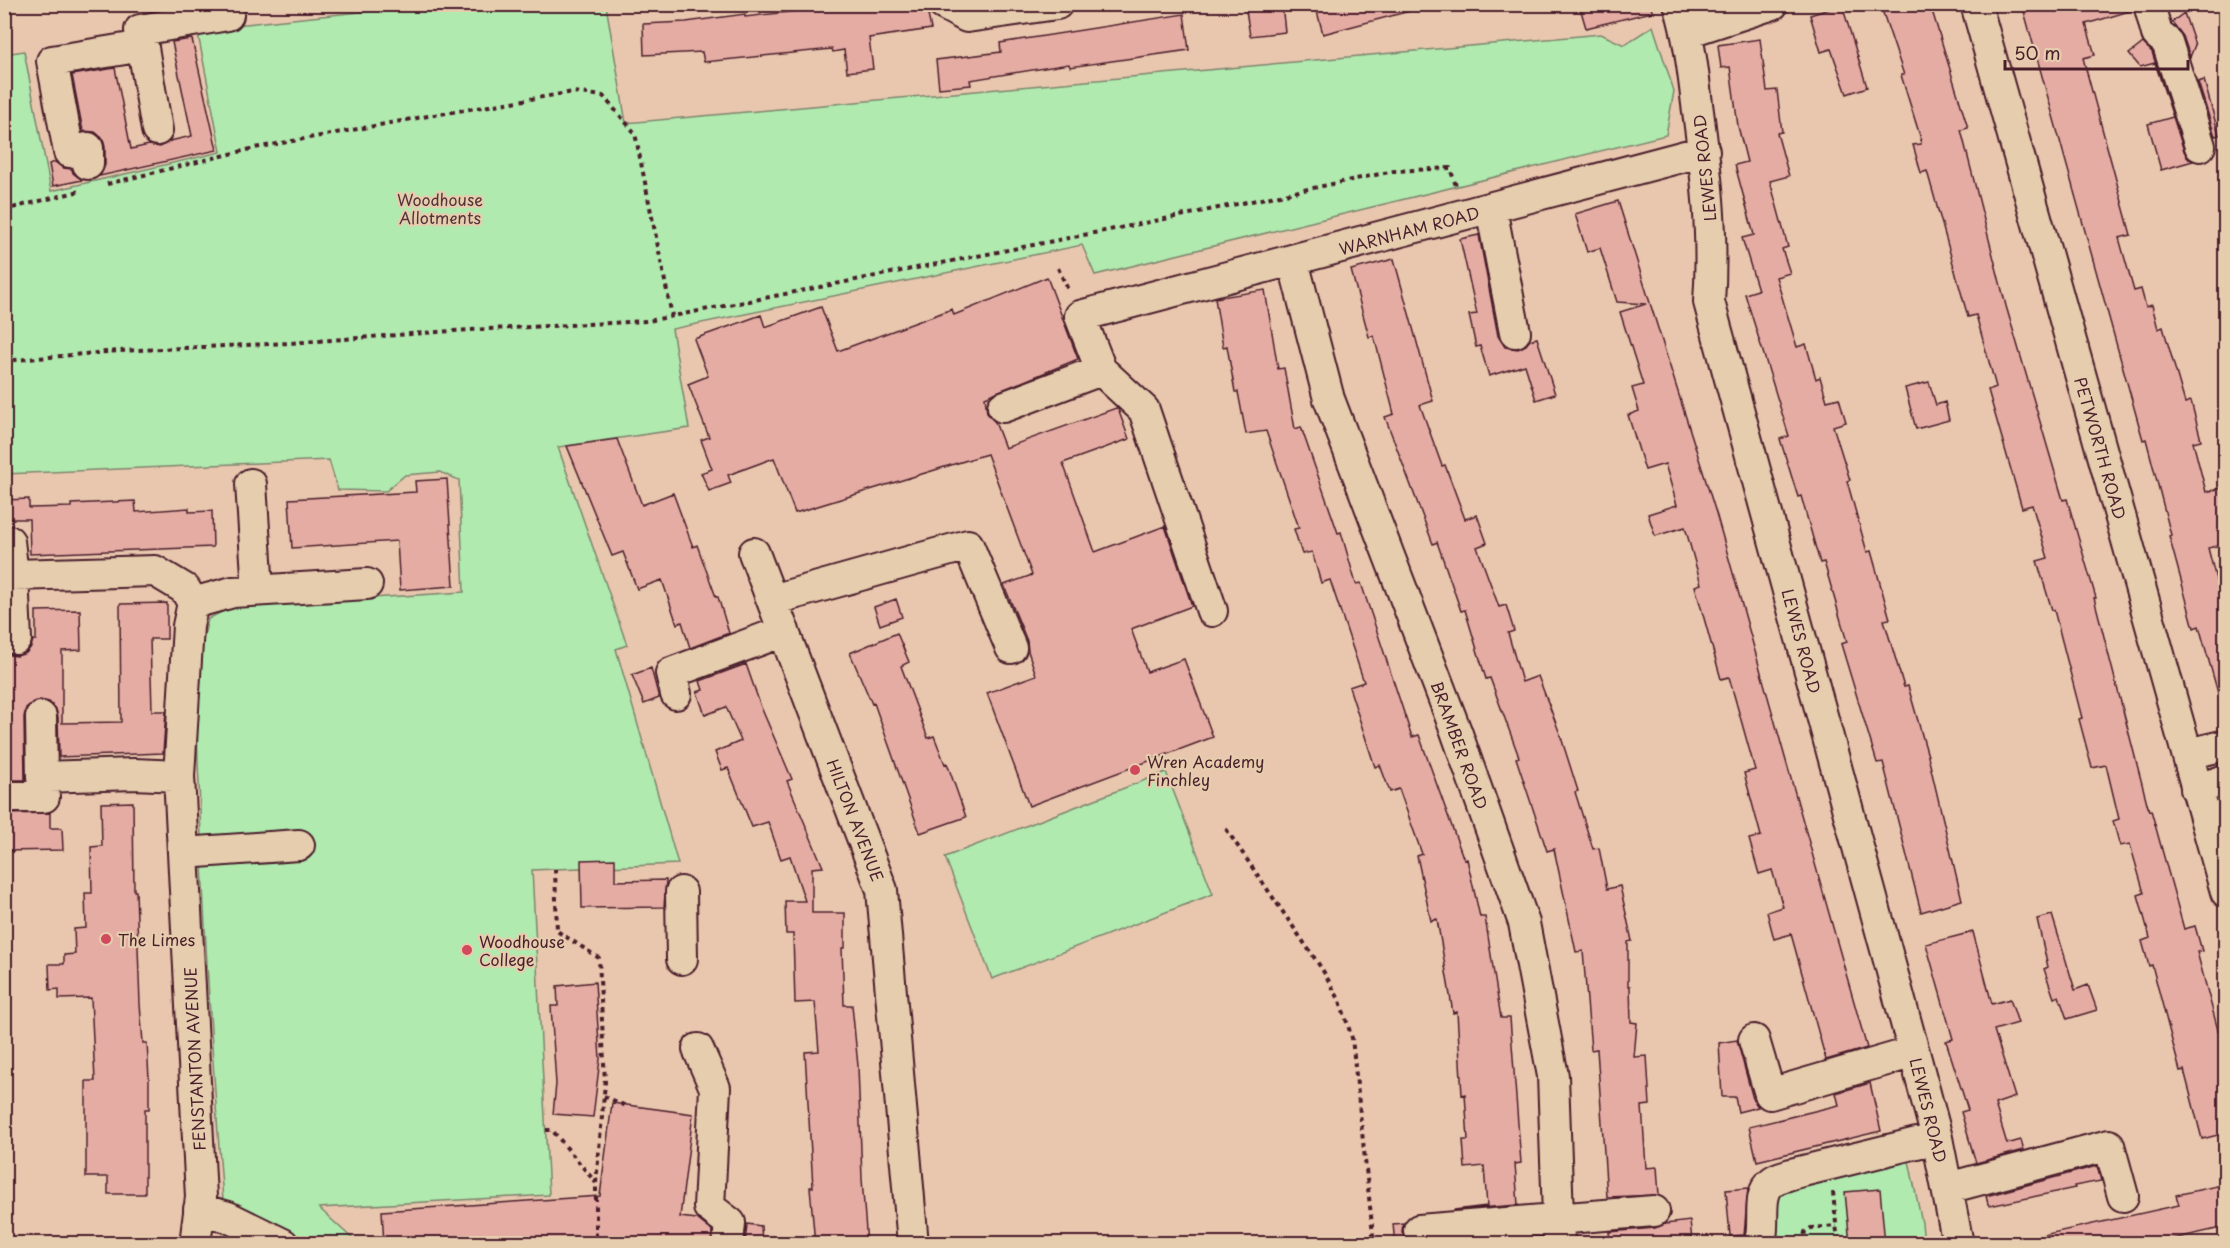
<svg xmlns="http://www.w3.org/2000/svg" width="2230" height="1248" viewBox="0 0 2230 1248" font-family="'Playpen Sans',sans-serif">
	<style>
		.green { fill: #b0eaaf; stroke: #7d846d; stroke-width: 1.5 }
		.building { fill: #e5aca4; stroke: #4a1f2b; stroke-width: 1.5 }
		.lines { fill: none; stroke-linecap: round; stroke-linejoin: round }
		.minor-casing { stroke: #4a1f2b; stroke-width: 34 }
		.path { stroke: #4a1f2b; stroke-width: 4; stroke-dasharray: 4.5 4.5; stroke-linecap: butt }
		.minor { stroke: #e5cdae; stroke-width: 30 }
		.poi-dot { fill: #d1495b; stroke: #e5cdae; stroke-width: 2 }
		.labels { text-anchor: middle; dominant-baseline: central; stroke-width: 4.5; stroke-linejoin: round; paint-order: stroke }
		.street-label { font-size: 16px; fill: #4a1f2b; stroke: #e5cdae }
		.park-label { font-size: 16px; fill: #543338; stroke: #e5cdae }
		.poi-label { font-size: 16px; fill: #4a1f2b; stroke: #e5cdae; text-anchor: start }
	</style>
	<rect width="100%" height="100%" fill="#e9c7ae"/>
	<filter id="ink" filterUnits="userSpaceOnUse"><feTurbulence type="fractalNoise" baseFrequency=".0167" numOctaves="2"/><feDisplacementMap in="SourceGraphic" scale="12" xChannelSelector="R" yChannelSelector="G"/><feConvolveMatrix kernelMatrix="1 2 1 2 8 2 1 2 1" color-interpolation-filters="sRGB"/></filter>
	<g filter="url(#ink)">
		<path class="green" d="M428,5h178l20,118 975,-89 23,11 29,-19 21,65 -8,44 -571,140 -13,-30 -410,84 17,99 -131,19 69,198 -11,4 62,215 -146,6 17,325 -230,13 38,35h-68l-66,-43c-10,-130 -19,-261 -23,-391 -2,-63 -9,-129 8,-190l23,-12 233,-15 -5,-112 -19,-8 -35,3 -19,16 -48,-1 -9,-30 -324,14v-420l19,-3 27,140 170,-39 -24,-123z
			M1166,772l47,122 -221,85 -47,-122z
			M1908,1156l14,67 2,20 -156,1 7,-54z"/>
		<path class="building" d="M869,4h38l1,3 18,-2 5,24 -62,9 4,31 -26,3 -3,-22 -11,2 -1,-3 -128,13 -2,-10 -58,3 -1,-31 43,-2 59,-8v3l106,-12v2z
			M1245,4h37l3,28 -35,4z
			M1315,4h94l1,7 -87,23z
			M1579,4h72l1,8 -66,16z
			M1880,4h50l38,124 -7,2 45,176 57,194 4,-1 29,99h-2l55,213 2,-1 33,119 11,-3 7,25 -5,1 29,108v73l-24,6 -18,-69 -4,1 -28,-106 -3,1 -7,-25 8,-3 -12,-43 6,-2 -14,-49 -10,2 -7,-25 6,-2 -13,-54 -14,3 -13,-49 3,-1 -28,-108h-2l-15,-49 11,-3 -16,-53 -10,3 -34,-118 8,-3 -20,-72 -8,2 -41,-146 -6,2 -8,-28 8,-1 -1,-8 -19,-61h3z
			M2022,4h110l1,6 -47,14 9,31 -12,3 48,177 -12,3 15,53 7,-2 5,18 6,-2 6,24 5,-2 22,76 6,-2 10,39 -8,2 13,50 15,-4 5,18v38l-18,4 12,47 6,-1v106h-6l-21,-74 -5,2 -25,-92 2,-1 -25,-96 -3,1z
			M1842,5l25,82 -20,7 -16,-45 -10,3 -11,-37z
			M2184,13l11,32 -5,12 -7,-21 -11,-14z
			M1184,14l5,36 -119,17 -1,-3 -99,16 1,5 -32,3 -3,-28 65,-8 -1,-9z
			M192,39l25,111 -117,26 5,-11v-18l-2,-8 -8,-7 -12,-1 -11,-56 43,-7 16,81 18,-4 11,2 10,-6 22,-5 -20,-94z
			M1760,39l7,52 10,-1 5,42 -5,1 12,43 -19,5 18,66 -6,2 8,24 -14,4 21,70 9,-3 10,35 4,-2 7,24 12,-3 7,24 -13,4 17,54 -3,1 20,71 4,-1 19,68 -6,1 20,67 4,-1 20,70 34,144 -41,12 -38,-150 -6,1 -36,-119 6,-2 -23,-80 -4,1 -19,-67 -3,1 -18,-58 9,-3 -44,-142 13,-4 -16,-52 12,-3 -19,-70 12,-3 -9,-36 -8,-59 -9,1 -3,-23z
			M2143,43l9,9 32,99 4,7 5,3 -32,9 -13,-46 25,-7 -18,-54 -15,4 -11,-13z
			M2204,80l15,55 -4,1 -17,-54z
			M55,162l8,6 9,1 1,4 9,7 -29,6 -4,-22z
			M1618,201l98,312 151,535 -41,12 -35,-126 -17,5 -7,-27 16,-5 -11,-37 -13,4 -10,-35 12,-3 -17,-63 11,-3 -26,-93 -8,2 -26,-93 6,-2 -16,-57 -30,9 -7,-22 29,-9 -12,-41 -20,6 -17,-55 11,-4 -7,-23 11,-3 -23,-73 26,-8 -29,-2 -17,-54 -13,4 -12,-38z
			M1479,235l19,101 7,11 13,2 8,-4 4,-5 7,-2 18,56 -19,6 -11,-35 -36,11 -9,-30 -4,1 -7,-32 8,-1 -17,-75z
			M1394,259l39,142 -13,4 22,61 3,-1 20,54 12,-4 10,28 -10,4 22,60 7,-2 8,26 -6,2 14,49 16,-6 22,58 18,57 -3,1 18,57 6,-1 8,41 13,-3 12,55 -4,1v44h2l1,36 6,1 -3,34 13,-1 3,49 -8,1 4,62 11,-1 2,28 -52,2 -10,-148 -6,1 -8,-99 -7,1 -22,-103 -7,2 -31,-93 3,-1 -29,-79 -4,1 -21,-69 -4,1 -24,-69 -4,2 -48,-127 9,-3 -20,-78 -5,1 -18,-67z
			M1047,277l31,82 -93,38 2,16 8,9 10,26 111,-40 2,1 11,30 -66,24 32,89 70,-26 27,80 -61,23 16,43 37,-13 29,78 -184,69 -42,-113 49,-18 -8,-24 -1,-10 -23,-56 28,-10 -45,-121 -192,59 -21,-55 -46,17 3,8 -22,8 -8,-18 11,-4 -11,-29 8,-3 -21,-53 20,-8 -14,-37 67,-24 4,12 56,-20 17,44 114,-42 2,6z
			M1265,290l13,79 6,-1 11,61 6,-2 37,106 3,-1 15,52 5,-1 51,154 7,-2 45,125 3,-1 13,58h5l16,101h9l11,145 -6,1 3,41 -64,5 33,-4 -3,-40 -19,2 -2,-28h5l-3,-46 -3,1 -5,-83 -4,1 -16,-94 -6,2 -14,-65 5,-2 -23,-65 -9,3 -10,-27 -5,2 -26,-80 15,-5 -34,-102 -9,3 -9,-31 -10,2 -8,-25 5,-1 -33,-97 -20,3 -8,-42h-3l-8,-46 -4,1 -8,-49z
			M1929,382l7,23 9,-3 4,18 -33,9 -11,-41z
			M617,439l25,66 31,-12 20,54 4,-2 19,52h2l11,36 -39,15 -8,-26 -5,2 -15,-44 -25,9 -14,-37 -11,4 -45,-110z
			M447,479l7,107 -54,4 -3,-49 -105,7 -3,-49 127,-7 -1,-11z
			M29,499v9l42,-1v-3l64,-3 1,11 53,-4v4l23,-1 1,36 -183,7 -1,-35h-25v-19z
			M896,599l6,18 -22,8 -6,-18z
			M167,603v36h-17l2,72h14l-3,42 -104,4 -1,-40 -2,-8 -7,-7 -9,-2 -8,3 -6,5 -2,9 1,63h-21v-129l5,4 8,1 9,-3 5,-6 2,-7h3v-29l44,-1 1,40 -19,1v72l59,-1 -1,-118z
			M897,633l12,29 -8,4 27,72 6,-2 11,28 2,-1 19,54 -46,16 -46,-130 -2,1 -22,-51z
			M746,664l15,43 31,72 -5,2 36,86 -11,1v45h33v35h-3l2,57h8l6,61 4,113 5,65h-52l-5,-57h3l-8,-135 14,-1 -4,-49 -20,1 -2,-69h-7l-1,-33h20l-15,-45 -9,3 -13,-37 -16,5 -24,-59 -6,2 -7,-18 26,-11 -15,-34 -21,8 -8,-23 6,-2 -3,-9z
			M651,668l8,30 -15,6 -12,-29z
			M133,802l1,89h2l4,113 3,39h4l2,36v30h-4v85h-37v-17h-22v-96h9l-4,-83 -32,1v-10l-9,1 -1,-26h15v-9l11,-1 -1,-25 12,-1 -1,-35h7l-1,-46 11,-1 -1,-43z
			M50,813v15h12l1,22 -59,1v-37z
			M615,859v22l51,-1 -2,27 -82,1 -1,-48z
			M2052,915l23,75 13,-5 9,25 -30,9 -8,-23 -5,2 -10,-29 4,-2 -11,-48z
			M1973,932l19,72 18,-5 8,24 -24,7 21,67 -20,7 12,40 14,-4 3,10 -48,13 -15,-51 7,-2 -22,-69 7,-2 -27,-95z
			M595,982l5,77 -7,58 -40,-3 3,-30 -5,-78h7l-1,-20z
			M1737,1040l16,59 5,8 -20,5 -3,-15h-13l-3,-54z
			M1870,1083l11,48 -124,30 -8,-34 90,-22 -3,-12z
			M612,1103l81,11 -13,103 17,2 15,12 -1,13h-327l-2,-33 218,-15z
			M2097,1166l4,15 -27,5 1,2 -85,18 -2,-2 -2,-8z
			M2226,1184v43l-76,17h-106l-1,-9 136,-30 -3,-10z
			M1748,1188l-4,47 -14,1 -4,-46z
			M1880,1189l5,55h-35l-5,-52z
			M1690,1221l2,20 -33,3h-49l-1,-12 46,-4 10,-4z
			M1403,1223l-1,9 3,7 4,5h-14l-2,-20z
			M747,1224l14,2 1,18h-17z"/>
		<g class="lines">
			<defs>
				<path id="minor" d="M943,4l24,13 90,-13
					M1679,4c10,33 14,66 18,100 9,66 17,132 12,198l205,750 23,86 21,106
					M1976,4l250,888
					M2149,4l8,30 10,8 33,104
					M1687,32l86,-28
					M157,130l-17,-100 88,-15 1,-11
					M88,164v-16l-19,4 -17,-91 91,-15
					M1491,208l24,124
					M1293,261l36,138 127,332 68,192 29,153 6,168
					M1101,370l43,40 68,201
					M1003,407l98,-37 -21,-54 624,-165
					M251,484l7,106
					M9,541l4,34
					M754,553l128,337 31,354
					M772,600l196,-55 43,103
					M193,603l40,-11 134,-8
					M16,639l-3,-64 142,-4 30,18 8,14 -5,23 -9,150 22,421 -6,47
					M676,694l-5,-21 113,-42
					M41,717l1,60 92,-3 45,2
					M2187,754l39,-9
					M2196,789l30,-9
					M4,797h40l-2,-20
					M183,853l116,-8
					M681,892l1,67
					M1754,1040l16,54 144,-42
					M698,1049l17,39 -6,119 21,16 -2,21
					M1948,1188l161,-43 14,51
					M199,1209l29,8 55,27
					M1419,1230l235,-19
					M1759,1244c8,-19 -4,-50 14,-63 5,-4 13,-5 18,-7l146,-36"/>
			</defs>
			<use href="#minor" class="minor-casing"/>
			<path class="path" d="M107,184l148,-36 173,-32 145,-24 30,4 32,37 37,183
				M4,210l76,-19
				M1058,268l11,24
				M4,361l114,-10 172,-8 161,-12 197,-10 537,-106 209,-44 56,-3 7,21
				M1226,829l96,140 18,32 12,37 22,206
				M555,869l2,62 42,27 6,125 -9,100v61
				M604,1096l22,10
				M546,1130h6l44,53
				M1833,1192l5,52
				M1803,1244l2,-12 6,-4 26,-2"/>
			<use href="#minor" class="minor"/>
		</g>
	</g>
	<g class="poi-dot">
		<circle cx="1135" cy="770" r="6"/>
		<circle cx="106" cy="939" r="6"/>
		<circle cx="467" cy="950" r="6"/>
	</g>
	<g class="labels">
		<g class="street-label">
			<text transform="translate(1704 168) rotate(-96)">LEWES ROAD</text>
			<text transform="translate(1409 230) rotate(-15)">WARNHAM ROAD</text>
			<text transform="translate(2101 448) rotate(74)">PETWORTH ROAD</text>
			<text transform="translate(1802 641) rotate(75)">LEWES ROAD</text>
			<text transform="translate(1460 745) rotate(70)">BRAMBER ROAD</text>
			<text transform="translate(856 820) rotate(69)">HILTON AVENUE</text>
			<text transform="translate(194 1059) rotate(-93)">FENSTANTON AVENUE</text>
			<text transform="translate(1929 1110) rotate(76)">LEWES ROAD</text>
		</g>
		<g class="park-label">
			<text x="440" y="199">Woodhouse<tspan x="440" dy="18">Allotments</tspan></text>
		</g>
		<g class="poi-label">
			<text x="1147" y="761">Wren Academy<tspan x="1147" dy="18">Finchley</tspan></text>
			<text x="118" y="939">The Limes</text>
			<text x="479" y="941">Woodhouse<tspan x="479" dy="18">College</tspan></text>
		</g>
	</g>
	<rect width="2230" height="1248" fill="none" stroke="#e5cdae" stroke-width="24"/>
	<rect x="12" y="12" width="2206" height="1224" fill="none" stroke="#4a1f2b" stroke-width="2" filter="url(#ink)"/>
	<path d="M2005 60v9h183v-9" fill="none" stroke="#4a1f2b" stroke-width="3"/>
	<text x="2014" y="60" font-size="18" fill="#4a1f2b" stroke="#e5cdae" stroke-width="4.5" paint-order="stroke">50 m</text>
</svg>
